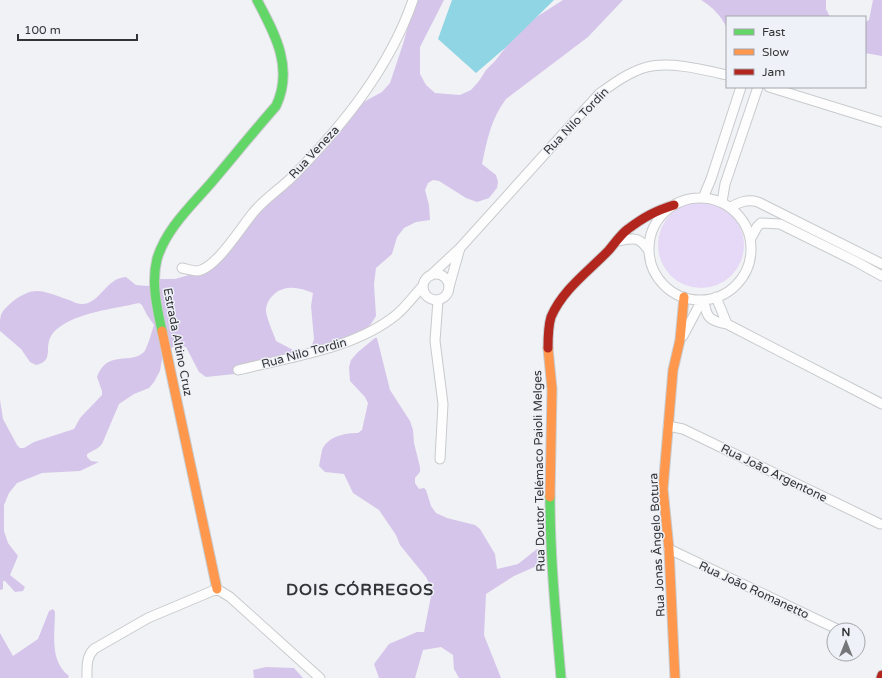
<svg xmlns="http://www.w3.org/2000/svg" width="882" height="678" viewBox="0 0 882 678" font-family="'Varela Round',sans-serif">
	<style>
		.green { fill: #e6d9f7 }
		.forest { fill: #d6c5ea }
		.water { fill: #8fd5e3 }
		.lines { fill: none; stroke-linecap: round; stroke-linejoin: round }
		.street-casing { stroke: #c8cacc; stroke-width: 11 }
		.fast-casing { stroke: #c8cacc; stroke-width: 11 }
		.slow-casing { stroke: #c8cacc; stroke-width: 11 }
		.jam-casing { stroke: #c8cacc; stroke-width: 11 }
		.street { stroke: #fdfdfe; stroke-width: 9 }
		.fast { stroke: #63d668; stroke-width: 9 }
		.slow { stroke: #ff974d; stroke-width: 9 }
		.jam { stroke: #b3261e; stroke-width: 9 }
		.labels { text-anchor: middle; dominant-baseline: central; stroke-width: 3; stroke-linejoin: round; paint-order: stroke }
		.street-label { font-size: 12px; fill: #333436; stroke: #eef1f7 }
		.district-label { font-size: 16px; font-weight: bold; letter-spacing: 1px; fill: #333436; stroke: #eef1f7 }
	</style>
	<rect width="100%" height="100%" fill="#f0f2f5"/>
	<path class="green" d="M658 245a43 43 0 1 1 86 0a43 43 0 1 1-86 0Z"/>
	<path class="forest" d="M415,0h29l-24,47v27l6,11 9,8 25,2 11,-5 8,-9 7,-11 9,-9 21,-27 22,-18 25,-16h60l-35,37 -82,62c-15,20 -19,41 -24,65l14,11 2,7 -1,6 -8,10 -12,4 -11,-4 -27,-17 -6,-1 -5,3 -3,7 4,15 1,15 -14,2 -12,6 -7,9 -5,17 -16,14 -2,16 2,32 -5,8 -10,10 -50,15 3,-10 -3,-33 2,-13c-8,-3 -16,-6 -25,-5 -11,1 -22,11 -22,23 1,9 7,21 10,30l19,10 3,6 -2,5 -52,11 -38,4 -7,-5 -13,-25c-11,-3 -14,0 -23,7l-3,17 -6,11 -5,6 -15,6 -15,10 -17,40 -4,4 -11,6v3l4,4 8,1 -19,9 -38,2 -25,10 -8,10 -5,12v26l4,12 10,13 -8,19 15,12 -2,4 -8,1 -10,-11h-2v8l-3,1v-190l3,19 14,26 3,3h4l10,-6 40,-13 6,-11 22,-23v-4l-5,-14c10,-28 34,-12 47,-25 3,-3 8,-21 10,-27l-7,-10 -5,-10 -3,-2c-26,6 -61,9 -82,26 -18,15 1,31 -21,36l-6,-3 -9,-13 -21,-18c0,-18 0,-18 12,-29 24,-18 31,-10 57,-2 3,1 8,4 12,4 19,1 24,-26 45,-27l10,8 12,1 12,-7h15l14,-4 18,-10 86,-89 16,-24 49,-47 24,-13 8,-9 14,-42z
		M701,0h125v9l4,8h-103v11c-6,-12 -14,-21 -26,-28z
		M873,0h9v56l-17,-3v-31l4,-2z
		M375,338h2l13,52 20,31 3,9 1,13 6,24v5l-5,6v5l4,6 5,-1 2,2 5,16 5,7 11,5 28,7 5,4 15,25 2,15 21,-5 19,-15h4l1,7 -3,9 -25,11 -28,18 -2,41 17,43h-42l-5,-9 -1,-14 -12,-8 -18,3 -8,28h-36l-5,-14 15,-20 28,-12h7l7,-36 -1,-11 -4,-8 -26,-32 -4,-10 -17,-25 -26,-17 -9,-19 -19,-2 -6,-6c1,-5 2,-11 3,-16 6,-14 23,-17 36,-17l4,-3 6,-27 -3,-6 -15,-16 -1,-14 2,-7 7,-8z
		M53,609l2,3c0,21 -6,49 14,64l-1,2h-68v-45l13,23 25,-17 11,-28z
		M266,667l28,1 9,10h-49l-1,-8z"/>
	<path class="water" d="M452,0h102l-49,48 -29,25 -38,-34z"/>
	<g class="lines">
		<defs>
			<path id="street" d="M769,87l113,35
				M649 249a51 51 0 1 1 102 0a51 51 0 1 1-102 0Z
				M703,198l8,-19 30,-92
				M722,202l3,-18 33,-97
				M731,207c9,-5 16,-8 27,-5l124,62
				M751,238l6,-11 4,-4 19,1 75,37 27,15
				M618,241c16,-3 21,-5 31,10
				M460,248l139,-154c15,-11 30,-22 48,-27 23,-6 58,3 80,8
				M182,268c5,1 11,3 15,3 19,-2 44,-44 56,-58 12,-15 29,-25 42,-39 49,-50 95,-107 118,-174
				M423 287a13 13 0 1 1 26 0a13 13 0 1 1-26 0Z
				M430,276l30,-28 -11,39
				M716,297l11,27
				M438,300l-3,41 8,63 -3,55
				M704,300c2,17 5,21 23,24l155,80
				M683,336l19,-36
				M238,370c52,-13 116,-21 158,-55 10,-8 18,-20 27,-29
				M668,426l15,3 197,95
				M669,549l170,81
				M87,678c0,-11 -1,-21 7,-29l54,-31 69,-29 13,8 90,81"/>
			<path id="fast" d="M162,331c-5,-23 -11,-48 -5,-72 9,-30 34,-53 54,-76 22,-26 43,-52 65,-77 18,-38 -1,-72 -19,-106
				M550,497c0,61 6,121 11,181"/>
			<path id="slow" d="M162,331l55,258
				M548,348l4,41 -2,108
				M675,678l-6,-129 -6,-60 10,-119 7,-30 4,-43"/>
			<path id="jam" d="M548,348c0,-11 0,-21 3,-31 12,-28 38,-46 58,-67 6,-7 12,-16 19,-21 16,-12 27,-18 46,-24
				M881,678l1,-3"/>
		</defs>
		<use href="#street" class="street-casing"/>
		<use href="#fast" class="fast-casing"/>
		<use href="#slow" class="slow-casing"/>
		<use href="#jam" class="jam-casing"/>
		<use href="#street" class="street"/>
		<use href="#fast" class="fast"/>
		<use href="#slow" class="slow"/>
		<use href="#jam" class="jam"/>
	</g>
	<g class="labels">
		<g class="street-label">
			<text transform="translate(576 121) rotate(-46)">Rua Nilo Tordin</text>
			<text transform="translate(314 152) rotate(-47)">Rua Veneza</text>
			<text transform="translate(178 342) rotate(79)">Estrada Altino Cruz</text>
			<text transform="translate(304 353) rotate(-15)">Rua Nilo Tordin</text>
			<text transform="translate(539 471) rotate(-91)">Rua Doutor Telémaco Paioli Melges</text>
			<text transform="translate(774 473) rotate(26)">Rua João Argentone</text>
			<text transform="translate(657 545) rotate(-93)">Rua Jonas Ângelo Botura</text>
			<text transform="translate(754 590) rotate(25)">Rua João Romanetto</text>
		</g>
		<g class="district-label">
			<text x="360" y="590">DOIS CÓRREGOS</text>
		</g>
	</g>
	<rect x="726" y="16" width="140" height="72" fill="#eef1f7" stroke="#a3a5aa"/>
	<rect x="734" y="29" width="20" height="6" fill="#63d668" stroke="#a3a5aa"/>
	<text x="762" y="36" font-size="12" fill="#333436">Fast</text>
	<rect x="734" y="49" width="20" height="6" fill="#ff974d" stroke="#a3a5aa"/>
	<text x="762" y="56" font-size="12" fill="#333436">Slow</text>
	<rect x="734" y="69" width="20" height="6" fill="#b3261e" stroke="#a3a5aa"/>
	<text x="762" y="76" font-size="12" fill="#333436">Jam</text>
	<g transform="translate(846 642)"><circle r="19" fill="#eef1f7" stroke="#a3a5aa"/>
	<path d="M0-3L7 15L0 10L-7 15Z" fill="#757679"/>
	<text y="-6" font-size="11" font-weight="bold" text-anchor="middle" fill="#333436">N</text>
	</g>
	<path d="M18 34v6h119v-6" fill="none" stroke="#333436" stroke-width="2"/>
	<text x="24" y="34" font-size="12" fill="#333436" stroke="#eef1f7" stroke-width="3" paint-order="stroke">100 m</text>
</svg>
